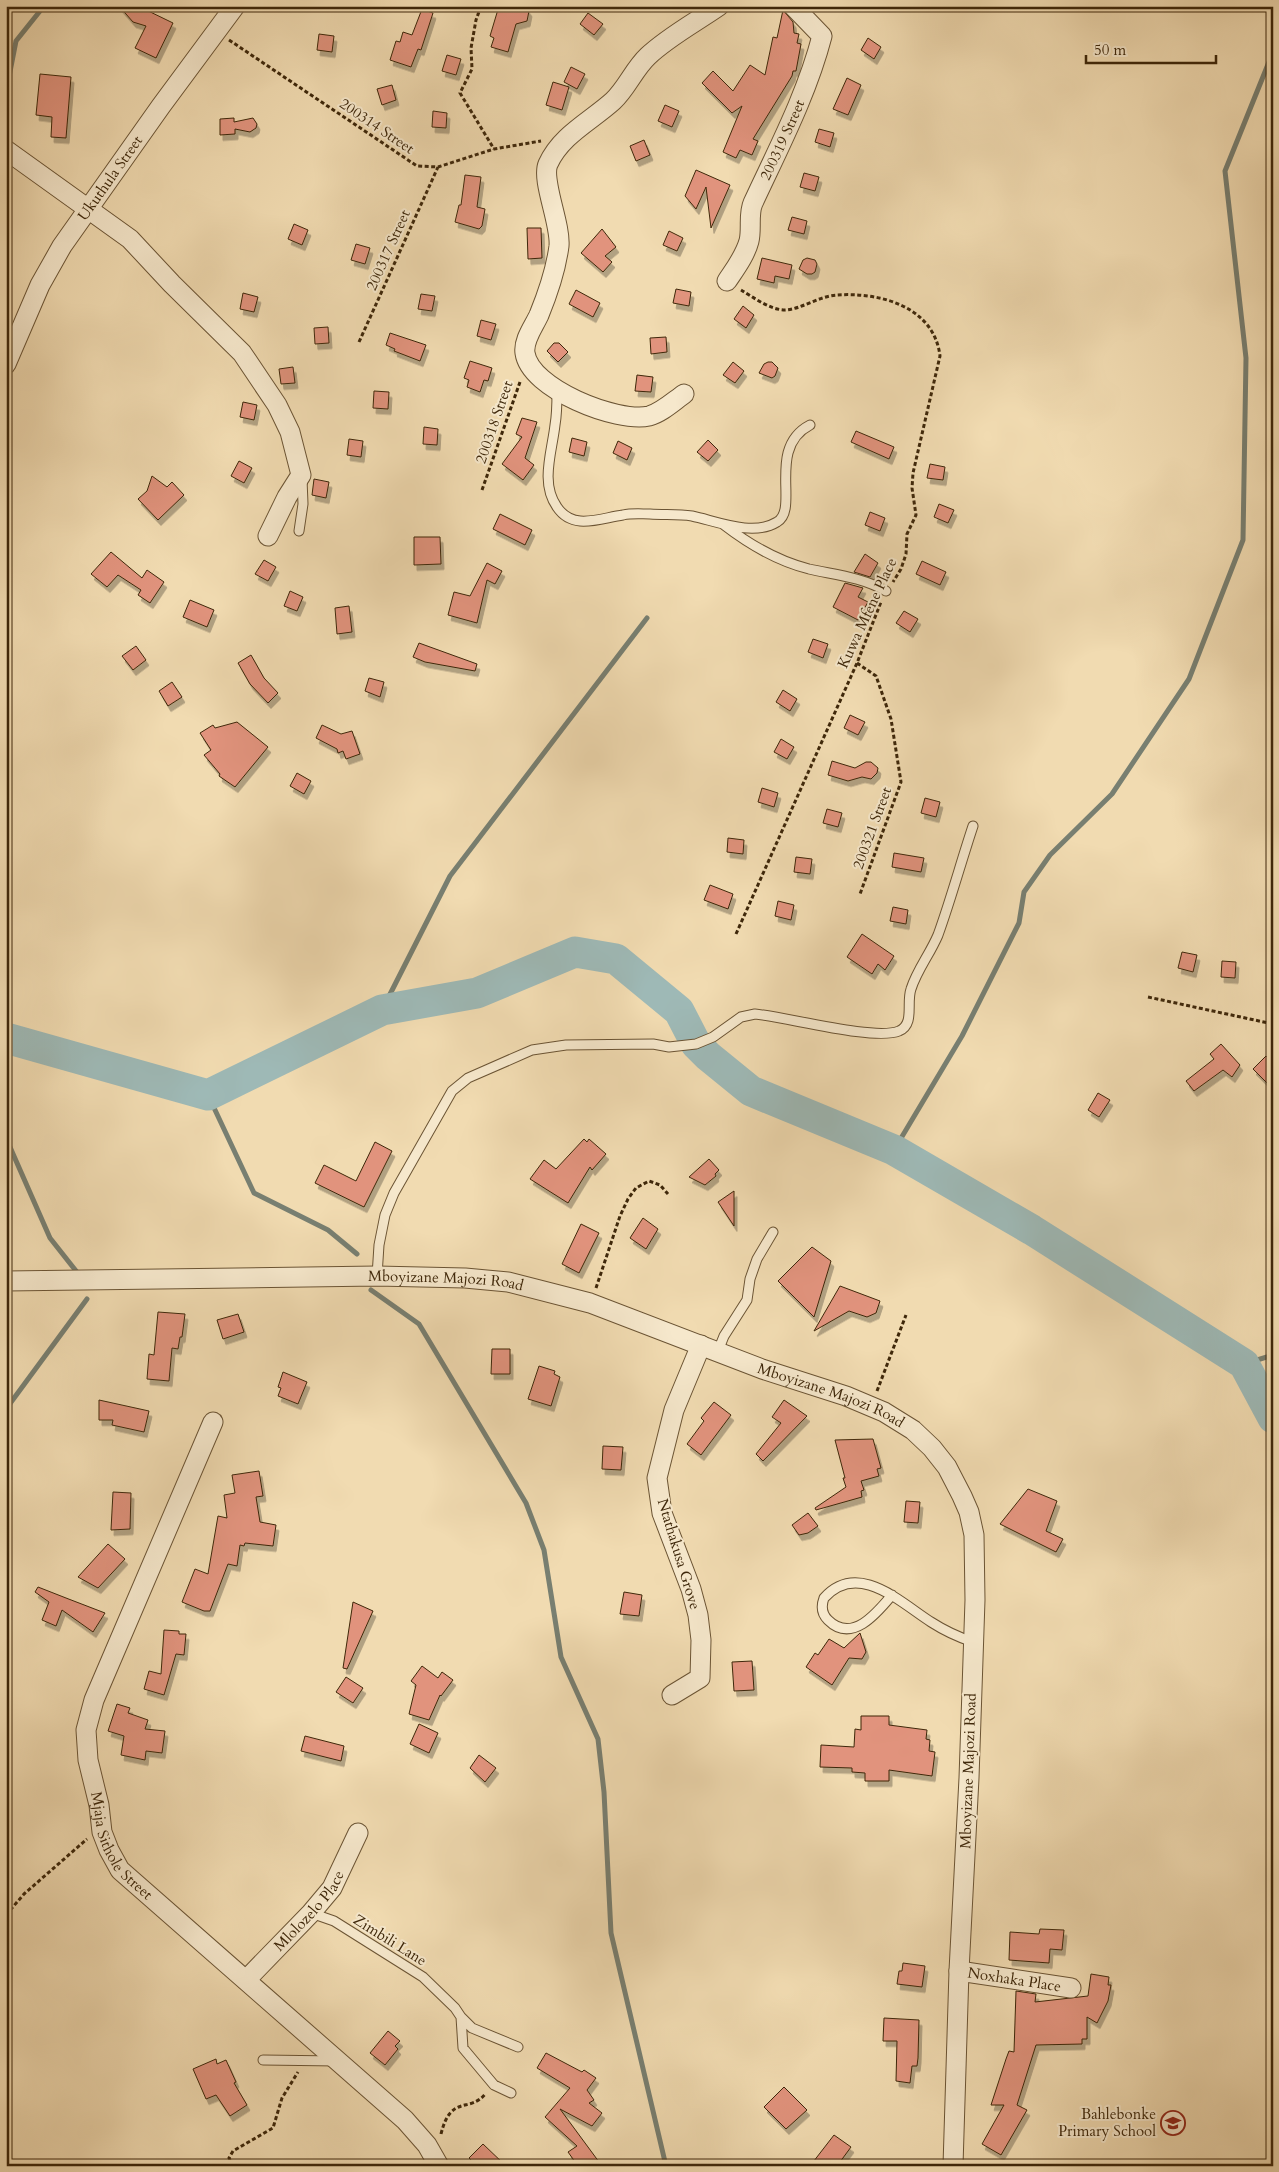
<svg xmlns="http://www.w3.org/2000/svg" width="1279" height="2172" viewBox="0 0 1279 2172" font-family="Cardo,serif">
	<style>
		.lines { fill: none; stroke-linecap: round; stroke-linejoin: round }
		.stream { stroke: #787f71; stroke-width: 5 }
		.river { stroke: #9eb9b6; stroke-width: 31 }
		.building { fill: #e1937d; stroke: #3e270a; filter: url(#shadow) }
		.lane-casing { stroke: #6b5434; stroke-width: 11 }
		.street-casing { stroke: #6b5434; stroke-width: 21 }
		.path { stroke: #3e270a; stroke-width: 3; stroke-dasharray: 4 2.5; stroke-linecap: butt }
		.lane { stroke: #f6e8cc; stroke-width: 9 }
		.street { stroke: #f6e8cc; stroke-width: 19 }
		.labels { text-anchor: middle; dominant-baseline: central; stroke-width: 4; stroke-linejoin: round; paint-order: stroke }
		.street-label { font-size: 15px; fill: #3e270a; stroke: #f6e8cc }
		.poi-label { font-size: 15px; fill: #3e270a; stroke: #f6e8cc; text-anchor: end }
	</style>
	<defs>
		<filter id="shadow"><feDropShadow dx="3" dy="5.5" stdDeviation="0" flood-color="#0004"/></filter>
	</defs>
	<rect width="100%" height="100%" fill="#f1dbb1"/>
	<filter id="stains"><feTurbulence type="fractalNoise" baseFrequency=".004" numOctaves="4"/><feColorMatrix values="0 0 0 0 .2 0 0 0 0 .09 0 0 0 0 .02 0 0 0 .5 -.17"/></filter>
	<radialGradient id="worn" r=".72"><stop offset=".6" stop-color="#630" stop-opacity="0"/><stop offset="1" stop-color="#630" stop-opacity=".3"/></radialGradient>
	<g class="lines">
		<path class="stream" d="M6,92l10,-51 28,-35
			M382,1010l68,-134 197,-258
			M208,1095l46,98 74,37 29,24
			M6,1138l44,100 30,38
			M894,1150l68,-114 57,-113 5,-31 26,-37 62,-61 77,-115 54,-139 3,-182 -21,-187 48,-119
			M371,1290l48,34 107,179 18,47 17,107 37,82 6,53 7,141 55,233
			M1244,1364l29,-9
			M6,1409l81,-110
			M6,2159l7,7"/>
		<path class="river" d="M6,1038l202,57 174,-85 95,-17 98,-41 41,7 63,52 17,33 12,12 43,35 143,59 138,80 212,134 29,54"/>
	</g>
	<path class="building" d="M119,6h19l35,17 -17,35 -21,-10 11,-22 -13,-4z
		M499,6h26l4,5 -2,10 -11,3 -8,28 -17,-5 3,-9 -4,-2z
		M422,9l11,4 -12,37 -3,-1 -7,18 -21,-7 6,-19 4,1 3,-10 9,3z
		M783,10l10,12 1,11 5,1 -2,9 4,1 -5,27h-3l-1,5 -39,63 5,2 -6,14 -12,-5 -4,8 -13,-6 19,-46 -10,7 -30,-30 11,-12 20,20 17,-26 15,10 8,-38 4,1z
		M588,13l15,11 -9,11 -14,-11z
		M319,34l15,2 -2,16 -15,-2z
		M868,38l13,9 -7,12 -13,-9z
		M447,55l14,4 -5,16 -14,-4z
		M571,67l14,7 -8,15 -13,-7z
		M40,74l31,3 -5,61 -15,-1 1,-20 -16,-2z
		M847,78l14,7 -13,30 -15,-6z
		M553,82l16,5 -7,23 -16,-5z
		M392,85l4,15 -14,5 -5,-16z
		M665,105l14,6 -7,16 -14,-6z
		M433,111l14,2 -1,15 -14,-1z
		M234,118v4l19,-4 4,6 -1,4 -6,4 -15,-3v5l-15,1v-16z
		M819,129l15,4 -4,14 -15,-5z
		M644,140l6,15 -14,6 -6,-15z
		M696,170l34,15 -19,43 -5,-41 -10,22 -11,-13z
		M804,173l15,4 -4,14 -15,-4z
		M465,175l16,2 -4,30 8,2 -3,17 -3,3 -24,-7 4,-17h2z
		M792,217l15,4 -3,13 -16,-4z
		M294,224l14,6 -6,15 -14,-6z
		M527,228h14l1,30 -14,1z
		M602,229l14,18 -11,9 7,6 -9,10 -22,-19z
		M669,231l14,7 -6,13 -14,-6z
		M356,244l14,4 -5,16 -14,-4z
		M762,258l30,7 -3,14 -14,-3 -1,7 -17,-4z
		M807,258l8,2 2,4 -2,8 -3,2h-5l-8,-5 4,-9z
		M676,289l15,3 -2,14 -16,-3z
		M576,290l24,13 -7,14 -24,-13z
		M243,293l15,4 -4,15 -14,-3z
		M421,294l14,2 -3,15 -14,-2z
		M743,306l11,9 -8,13 -12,-9z
		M481,320l15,4 -5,16 -14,-4z
		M328,327l1,16 -14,1 -1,-16z
		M390,333l36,12 -6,16 -26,-10 1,-2 -9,-4z
		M666,337l1,15 -16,2 -1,-16z
		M554,343h5l9,9 -10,10 -11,-11z
		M470,361l22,7 -4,13 -4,-1 -4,12 -13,-5 2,-7 -5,-2z
		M733,362l11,9 -9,12 -12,-8z
		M768,362h4l6,6 -3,8 -3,2 -13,-5 5,-9z
		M293,367l2,16 -14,1 -2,-15z
		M637,375l16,2 -2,15 -16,-1z
		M374,391l15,1 -1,17 -15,-1z
		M243,402l14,3 -3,15 -14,-3z
		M522,418l15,4 -12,36 9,7 -11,15 -21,-16 20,-27 -6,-3z
		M424,427l14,2 -1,16 -14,-1z
		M856,431l38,16 -5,12 -38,-17z
		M572,438l15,4 -3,14 -15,-4z
		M349,439l14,2 -2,16 -14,-2z
		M708,440l10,10 -10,11 -11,-9z
		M618,441l14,7 -5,12 -14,-7z
		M239,461l13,7 -8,15 -13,-7z
		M930,464l15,3 -2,13 -16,-2z
		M152,476l15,11 5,-5 12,13 -26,25 -20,-21 9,-8z
		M314,479l15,3 -3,16 -14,-3z
		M939,504l15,6 -6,13 -14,-6z
		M870,512l15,6 -5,13 -15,-6z
		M500,514l32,16 -7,15 -32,-16z
		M414,537h26l1,27 -27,1z
		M111,552l31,26 5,-8 17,12 -14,21 -12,-8 3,-5 -23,-15 -11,12 -16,-13z
		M865,554l13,9 -8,14 -16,-5z
		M264,560l12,7 -8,14 -13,-7z
		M922,561l24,11 -6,13 -24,-11z
		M487,563l15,8 -7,13 -8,-4 -10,43 -29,-8 6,-23 16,4z
		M845,583l18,5 -5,9 10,5 -10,18 -25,-13z
		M290,591l13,6 -6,14 -13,-5z
		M190,600l24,10 -7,17 -24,-10z
		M349,606l3,26 -15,2 -2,-26z
		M904,611l14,8 -8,13 -14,-9z
		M813,639l15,5 -5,14 -15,-6z
		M419,643l58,21 -2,7 -50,-9 -12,-5z
		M136,646l10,14 -13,10 -11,-14z
		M251,655l13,23 14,15 -10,10 -18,-19 -12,-21z
		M369,678l15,4 -4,15 -15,-6z
		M172,682l10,15 -14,9 -9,-15z
		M783,690l14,9 -7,12 -14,-9z
		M850,715l15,7 -7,13 -14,-7z
		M237,722l31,25 -33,40 -16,-11 1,-2 -16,-19 7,-5 -11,-17 13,-8 2,3z
		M322,725l19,9 11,-3 8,23 -14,5 -3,-8 -5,2 -1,-4 -21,-11z
		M781,739l13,8 -7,12 -13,-7z
		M832,761l23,7 11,-6h5l7,6 -1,5 -6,6 -9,-2 -14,4 -20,-6z
		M297,773l14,8 -7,13 -14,-8z
		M762,788l16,5 -4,14 -16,-5z
		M925,798l15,4 -4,15 -15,-4z
		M827,809l15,4 -4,14 -15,-4z
		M728,838l16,2 -1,14 -16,-2z
		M894,853l30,5 -3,14 -29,-5z
		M796,857l16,2 -2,15 -16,-2z
		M710,885l23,9 -5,15 -24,-9z
		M778,901l16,4 -3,15 -16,-4z
		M893,907l15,3 -2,14 -16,-3z
		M862,934l32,22 -9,14 -7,-6 -6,10 -25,-17z
		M1182,952l15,3 -4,17 -15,-4z
		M1222,961l14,1 -1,16 -14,-1z
		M1221,1044l19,21 -8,12 -9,-7 -29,21 -8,-10 28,-22 -4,-5z
		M1266,1056l7,7v26l-20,-20z
		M1098,1093l12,7 -11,17 -11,-7z
		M584,1139l3,3 2,-3 17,15 -14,16 -2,-3 -22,36 -38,-24 14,-19 12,9z
		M375,1142l17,9 -28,56 -49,-24 9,-18 32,16z
		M709,1159l10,11 -4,4 1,2 -11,9 -16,-8z
		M734,1191v35l-16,-24z
		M643,1218l15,11 -12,20 -16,-11z
		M581,1224l18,9 -20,40 -17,-9z
		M812,1247l19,14 -17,56 -36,-36z
		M840,1286l40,15 -4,12 -9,4 -18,-6 -35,20z
		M158,1312l27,2 -3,23h-2l-2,12 -6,-1 -3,33 -22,-2 2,-25 5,1z
		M238,1314l6,18 -21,7 -6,-19z
		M492,1349h18v25h-19z
		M539,1366l16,5 -1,3 6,3 -9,29 -23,-7z
		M283,1372l24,10 -9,22 -20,-8 3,-8 -3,-1z
		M99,1400l50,11 -5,21 -32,-7 1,-5h-14z
		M784,1400l23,16 -44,45 -7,-7 25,-31 -9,-6z
		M714,1402l17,13 -30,40 -14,-11 17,-23 -3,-3z
		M873,1439l8,29 -4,1 2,7 -18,5 3,9 -3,1 1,6 -46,13 -1,-2 31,-21 -3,-9h2l-10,-38z
		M603,1446l20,1 -2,23 -19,-1z
		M259,1471l4,25 -7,1 4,25 16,3 -3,21 -28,-3 -1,3 -4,-1 -3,21 -9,-2 -18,47h-6l-22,-9 13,-33 13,5 10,-58 9,2 -3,-23 11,-2 -3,-18z
		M1028,1489l29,12 -11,30 17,8 -7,13 -56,-28z
		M113,1492l18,1 -1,36 -19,1z
		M906,1501l14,1 -2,21 -14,-1z
		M808,1513l10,13 -10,7 -9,2 -7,-10z
		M108,1544l17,15 -27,29 -20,-11z
		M38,1587l28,11 39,15 -12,19 -31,-22 -6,16 -14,-6 7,-18 -14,-10z
		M624,1592l18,3 -3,21 -19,-2z
		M353,1602l20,9 -26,58 -4,-1z
		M164,1630l15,1v3h7l-2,21 -8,-1 -12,41 -20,-6 5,-18 12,3z
		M860,1633l6,19 -4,7 -13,-1 -17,27 -26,-18 9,-14 3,2 11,-16 15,9z
		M752,1661l2,29 -20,1 -2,-29z
		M422,1666l16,12 4,-6 11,8 -12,16 -1,-1 -11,25 -20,-6 7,-29 -5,-4z
		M346,1677l17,11 -10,15 -17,-11z
		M117,1704l13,4 -2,5 20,7 -3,9 20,2 -3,22 -16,-2 -1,9 -24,-5 3,-19 -16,-5z
		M861,1716h28v9l38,5 -1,9 4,1 -1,11 6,1 -3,24 -43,-6v11h-24v-8l-13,-1v-4l-32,-1 1,-22 33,2 1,-18 6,1z
		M419,1724l19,9 -9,20 -19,-9z
		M305,1736l39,10 -3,15 -40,-10z
		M479,1755l17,13 -11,14 -15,-14z
		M1040,1929l24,1 -2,20 -12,-1 -1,14 -40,-3 1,-28 29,2z
		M903,1963l22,3 -3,21 -25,-3 2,-13h3z
		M1091,1974l18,3 -1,8h3l-3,16 -11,22 -10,-6v22h-5v5l-46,1 -19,60 10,5 -26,45 -19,-11 22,-39h-13l15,-46 3,-8 5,1 2,-61 20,3 -1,8 53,-6z
		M884,2018l35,2 -1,38 -1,8h-5l-2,17 -14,-2 1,-40h-14z
		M388,2031l12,10 -5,5 3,3 -13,16 -15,-12z
		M546,2053l36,19 2,-2 12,8 -9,12 7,10 -5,3 13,10 -10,13 -32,-17 42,57h-24l-10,-14 9,-6 -32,-29 25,-29 -33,-20z
		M216,2059l1,5 9,-4 10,22 -2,1 13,22 -17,11 -14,-21 -10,4 -13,-30z
		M784,2087l23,23 -21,19 -22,-22z
		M834,2135l17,12 -14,19h-27z
		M483,2144l23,22h-29l-8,-8z"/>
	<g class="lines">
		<defs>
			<path id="lane" d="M557,391c0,12 0,23 -2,34 -3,27 -15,58 2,82 16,24 43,11 66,8 9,-2 18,-1 27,-1 14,1 28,0 42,2 24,5 61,21 85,6 23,-13 -11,-74 33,-97
				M724,525c26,20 53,36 85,44 27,6 52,8 77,22
				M299,531l4,-27 -1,-25
				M377,1276l2,-31 6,-30 9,-22 58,-102 16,-13 64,-28 34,-5 87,-1 16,3 27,-3 17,-7 28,-20 14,-3c32,3 119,27 144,17 16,-7 7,-28 12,-42 6,-19 19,-35 27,-54 13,-36 23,-73 35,-109
				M718,1351l6,-15 23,-36 3,-21 7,-20 16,-27
				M892,1595c-15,18 -40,49 -64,25 -6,-6 -7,-14 -4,-22 34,-38 77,5 107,24 14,9 27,15 42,20
				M311,1913l23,8 89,56 32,31 6,9 2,31 31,37 17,8
				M461,2017l11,11 46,19
				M263,2060l74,1"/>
			<g id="street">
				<path d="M6,150l124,89 42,45 70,69 35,52 13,27 11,43 -14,22 -19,39"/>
				<path id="s1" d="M727,281c8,-12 18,-25 22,-40 3,-12 -1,-27 4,-38 25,-54 54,-109 69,-167l-29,-30"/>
				<path id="s2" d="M6,364l34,-79 22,-39 99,-140 74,-100"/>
				<path d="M684,394c-10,7 -23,19 -35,22 -32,7 -119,-27 -124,-63 -2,-13 9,-27 14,-38 9,-22 17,-46 20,-69 2,-22 -18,-66 -11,-82 13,-29 43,-43 65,-63 14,-13 21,-32 35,-45 20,-19 48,-34 71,-50"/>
				<path id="s3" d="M6,1281l371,-5 88,2 43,4 82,21 172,66 84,27 38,16 29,18 19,18 15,19 15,29 7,16 5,23 1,65 -6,178 -10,193 -6,195"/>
				<path id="s4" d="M213,1422l-119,278 -8,30 2,30 11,45 3,27 7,18 11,20 285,250 22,25 12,21"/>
				<path d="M672,1695l28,-17 1,-38 -3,-25 -7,-26 -29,-76 -5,-35 17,-68 27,-65"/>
				<path id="s5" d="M959,1971l112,17"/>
				<path id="s6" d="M246,1980l65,-67 21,-25 26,-55"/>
			</g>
		</defs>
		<use href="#lane" class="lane-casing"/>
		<use href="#street" class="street-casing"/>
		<path class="path" d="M481,6l-5,14 -5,28 1,21 -12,24 34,56
			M229,40l188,126 21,1 56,-18 47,-8
			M741,290c12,7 29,20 44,20 17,-1 34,-14 52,-15 42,-3 97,11 103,61l-27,117 -1,15 4,27 -9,19 -1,20 -5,15 -8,13
			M359,342l79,-175
			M482,490l38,-108
			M857,663l19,13 15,43 10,63 -41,112
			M736,934l121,-271 24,-61
			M1148,997l125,27
			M596,1288l24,-72 8,-17 8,-11 13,-7 11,4 8,9
			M877,1391l29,-76
			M6,1915l18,-21 63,-55
			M441,2134c10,-41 29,-20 45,-41
			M233,2166l-4,-8 4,-7 40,-23 9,-30 16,-26"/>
		<use href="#lane" class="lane"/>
		<use href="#street" class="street"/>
	</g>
	<defs>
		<symbol id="school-ring" viewBox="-11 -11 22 22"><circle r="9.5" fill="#f6e8cc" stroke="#8f2418" stroke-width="1.5"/><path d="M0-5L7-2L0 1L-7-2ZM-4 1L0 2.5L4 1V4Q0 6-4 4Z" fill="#8f2418"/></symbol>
	</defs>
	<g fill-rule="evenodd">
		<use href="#school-ring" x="1159" y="2109" width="28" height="28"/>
	</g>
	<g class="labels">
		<g class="street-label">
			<text transform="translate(377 126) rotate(34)">200314 Street</text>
			<text stroke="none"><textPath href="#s1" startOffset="154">200319 Street</textPath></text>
			<text stroke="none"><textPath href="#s2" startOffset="214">Ukuthula Street</textPath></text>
			<text transform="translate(388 250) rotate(-66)">200317 Street</text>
			<text transform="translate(494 422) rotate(-71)">200318 Street</text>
			<text transform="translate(867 613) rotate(-65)">Kuwa Mfene Place</text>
			<text transform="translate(872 828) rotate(-70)">200321 Street</text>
			<text stroke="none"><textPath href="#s3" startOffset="440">Mboyizane Majozi Road</textPath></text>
			<text stroke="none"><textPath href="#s3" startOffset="845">Mboyizane Majozi Road</textPath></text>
			<text transform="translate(679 1554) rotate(73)">Ntathakusa Grove</text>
			<text transform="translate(968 1771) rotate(-88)">Mboyizane Majozi Road</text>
			<text stroke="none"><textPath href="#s4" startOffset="458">Mjaja Sithole Street</textPath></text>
			<text stroke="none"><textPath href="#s6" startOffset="94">Mlolozelo Place</textPath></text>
			<text transform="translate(390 1940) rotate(32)">Zimbili Lane</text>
			<text stroke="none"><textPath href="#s5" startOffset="56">Noxhaka Place</textPath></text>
		</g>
		<g class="poi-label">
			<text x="1156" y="2114">Bahlebonke<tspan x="1156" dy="17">Primary School</tspan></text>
		</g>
	</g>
	<rect width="1279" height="2172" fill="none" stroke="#f1dbb1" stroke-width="25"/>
	<rect x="8" y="8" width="1264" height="2157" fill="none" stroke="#3e270a" stroke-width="2.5"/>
	<rect x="12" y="12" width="1254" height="2147" fill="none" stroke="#3e270a"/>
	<path d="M1086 55v8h130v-8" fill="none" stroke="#3e270a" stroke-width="2.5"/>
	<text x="1094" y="55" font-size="15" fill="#3e270a" stroke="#f6e8cc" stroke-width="4" paint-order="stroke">50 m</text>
	<rect width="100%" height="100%" filter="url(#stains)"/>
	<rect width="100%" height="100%" fill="url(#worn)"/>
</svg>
